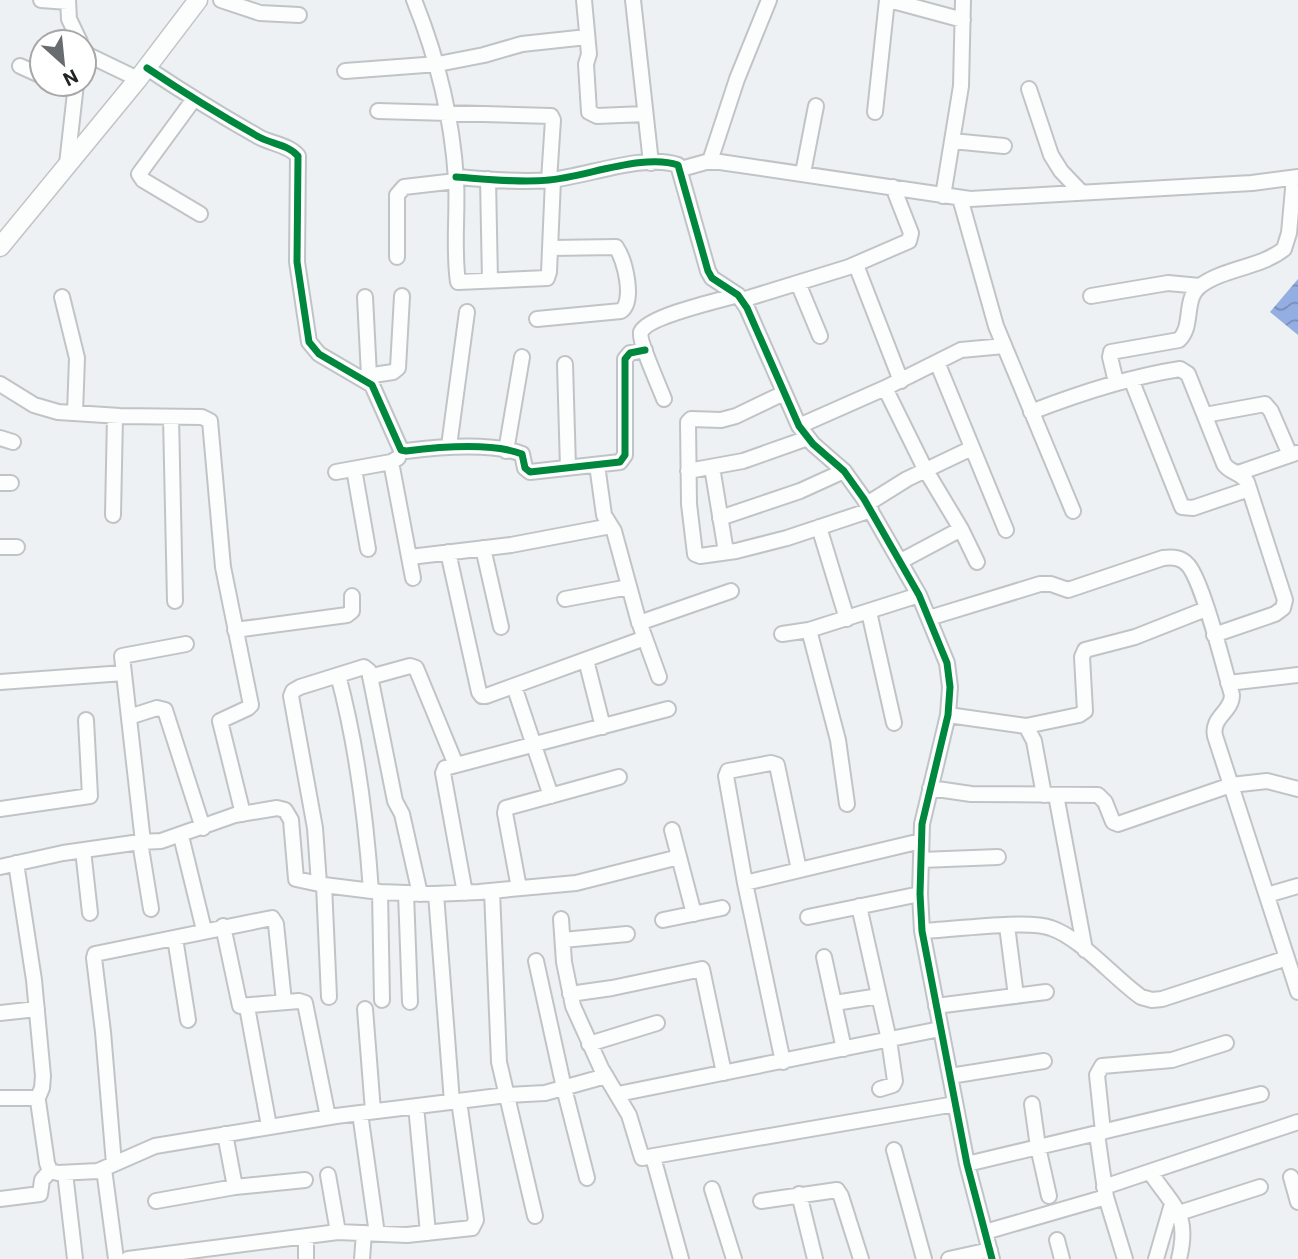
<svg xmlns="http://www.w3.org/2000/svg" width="1298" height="1259" viewBox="0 0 1298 1259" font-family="Roboto,sans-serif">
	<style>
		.water { fill: url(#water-waves) }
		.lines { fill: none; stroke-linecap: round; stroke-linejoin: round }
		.minor-casing { stroke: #c1c4c6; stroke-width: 18 }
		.major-casing { stroke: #c1c4c6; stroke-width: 21 }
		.minor { stroke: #fcfdfd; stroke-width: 14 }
		.major { stroke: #fcfdfd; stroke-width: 18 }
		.cycleway-casing { stroke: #fff; stroke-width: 11 }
		.cycleway { stroke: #00873e; stroke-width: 7 }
	</style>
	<defs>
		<pattern id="water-waves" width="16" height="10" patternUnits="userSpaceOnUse" patternTransform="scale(1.75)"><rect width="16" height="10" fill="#93aee2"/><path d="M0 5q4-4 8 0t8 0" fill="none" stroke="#788db7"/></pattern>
	</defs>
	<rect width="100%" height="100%" fill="#eef1f4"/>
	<path class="water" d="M1298,279v56l-28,-23z"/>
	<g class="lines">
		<defs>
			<path id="minor" d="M41,0l27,2
				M68,0l1,19 11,23
				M221,0l39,13 39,2
				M414,0c23,57 38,117 42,179 2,33 -3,69 2,103l89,-4 2,-6 4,-92
				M584,0l5,54 -3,10 3,48 8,4 48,-2
				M633,0l18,163
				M889,0l74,20
				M84,53l54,26
				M20,66l22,10
				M147,68c36,24 73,47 112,69 13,7 30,8 39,19l-1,106 12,80 10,12 53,31 29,65 5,1c32,-4 85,-9 116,3l3,14 5,4 90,-10 5,-7v-96l5,-6 15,-3
				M345,71l93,-7 46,-9 38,-11 65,-7
				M1029,89l22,66 10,16 21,22
				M194,99l-55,75 4,6 57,34
				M378,111l173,5 2,4 -4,60
				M875,112l12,-112
				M952,141l52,5
				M710,161l27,-82 32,-79
				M67,164l9,-80
				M681,169l25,-7h14l250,37 282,-16 46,-6
				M803,173l13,-67
				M456,177c30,2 63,6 93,3 36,-3 95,-27 129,-15l30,106 4,7 26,17 9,13 52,118 14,18 31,27 20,28 55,96 28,68 3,24 -2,28 -26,109 -2,70 2,37 45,233 25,95
				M488,179l2,102
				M943,196l18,-110 2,-86
				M960,198l36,128 77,185
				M397,257v-62l7,-8 52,-6
				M856,265l45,116
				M798,283l22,53
				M1091,296l77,-13 32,3
				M62,297l15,61 -2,55
				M365,297l4,79
				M742,300l107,-33 60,-26 2,-8 -18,-46
				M537,319l84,-8c14,-10 4,-51 -5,-64l-65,1
				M937,362l69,168
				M565,364l3,104
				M360,377l33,-5 5,-4 4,-72
				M1131,379l51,128 11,1 56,-19
				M1116,382l-6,-25 1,-5 68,-12c15,-14 4,-41 21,-54 24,-18 60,-18 84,-37l5,-16 5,-55
				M0,384l34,21 24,7 62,4 82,1 8,4 13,146 28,138 -3,3 -28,13 23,93
				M885,388l40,81 36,60 16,33
				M784,393l-48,23 -15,4 -30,-1 -3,3 1,82 6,50 5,2 36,-5 51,-13 84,-28
				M664,399c-4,-11 -26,-59 -23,-67 7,-16 80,-32 97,-37
				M1031,412c49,-19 97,-35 149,-43l8,5 36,90c6,9 17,8 23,18l38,118 -2,8 -8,6 -61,21
				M1205,415l60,-11 6,7 19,44
				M171,417l4,184
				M799,426l86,-38 76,-38 43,-4
				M0,438l13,4
				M449,446l18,-134
				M506,451l16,-94
				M391,462l22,116
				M597,465l7,50 10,16 24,88 21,58
				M712,467l14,85
				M354,469l14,80
				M688,471l55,-10 65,-23
				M336,472l55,-10 7,-4
				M1238,473l58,-20
				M0,483h11
				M867,504l40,-25 65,-31
				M113,515l2,-99
				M720,518l80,-27 44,-20
				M819,527l28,92
				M0,547h17
				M483,548l18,79
				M448,552l31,140 3,4h4l159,-58
				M410,557l101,-12 100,-19
				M901,561l60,-32
				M565,599l64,-12
				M869,612l25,111
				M929,618l111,-34h11l17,6 95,-32c10,-1 18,-1 25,7 15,17 36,103 44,130 0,17 -21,22 -17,41l83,256
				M639,623l92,-32
				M235,630l112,-15 5,-4v-15
				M809,630l29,110 9,64
				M782,634l27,-4 110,-35
				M586,660l17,67
				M338,675c19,71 28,143 33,216
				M370,677l40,-11 6,2 40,97
				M0,682l124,-9
				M1228,683l70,-8
				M514,686l37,110
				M948,715l78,11 8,15 10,54
				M129,717l28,-9 8,2 38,118
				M1026,726l53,-11 6,-4 -3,-54 3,-7 50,-13 71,-28
				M930,788l41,6 127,1 7,7 8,20 5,2 113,-39 36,-4 31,8
				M1056,795l29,155
				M0,809l90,-13 -4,-76
				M672,830l22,84
				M181,836l23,94
				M140,842l11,67
				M143,842l-21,-186 64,-12
				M83,850l7,63
				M921,860l77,-3
				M16,863l18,117 9,96 -1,12 -5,12
				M0,867l63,-14 77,-11 21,-1 74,-26 42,-7 8,2 6,10 5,59 28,6 56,7 53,2 46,-2 97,-9 103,-26
				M745,883l176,-42
				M319,884l-4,-56 -24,-132 2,-5 7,-4 64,-20 5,4 26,130 7,13 18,80
				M324,885l5,112
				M519,888l-14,-75 1,-5 113,-31
				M492,891l7,171 36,154
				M380,892l2,108
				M406,893l4,109
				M465,893l-22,-120 2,-5 223,-59
				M436,894l16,208
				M1267,895l31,-9
				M859,906l30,134 6,41 -2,4 -13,4
				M808,917l112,-23
				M561,919l3,43 9,44 28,62 28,47 13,43 313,-54
				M663,920l59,-12
				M223,926l17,80 59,-5 6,2 23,114
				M1007,926l9,70
				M922,931c29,-1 106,-12 129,-3 30,10 63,50 90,69l11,3 10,-1 125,-41
				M175,938l13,82
				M563,940l64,-6
				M824,957l20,92
				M536,961l28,127 23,90
				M570,994l42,-6 90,-19 22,104
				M835,1003l44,-7
				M936,1006l110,-14
				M247,1007l22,119
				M365,1009l8,102
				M0,1013l37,-4
				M589,1044l68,-21
				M783,1062l-38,-179 -19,-107 2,-5 43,-8 6,2 22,105
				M950,1076l94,-15
				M618,1094l322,-65
				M0,1098h33l5,3 9,62 3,8 8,2 40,-2 57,-25 181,-30 171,-21 38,-2 61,-17
				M1032,1104l6,43 11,49
				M416,1106l12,127
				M360,1113l17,121
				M1103,1132l-6,-57 5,-9 70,-6 54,-17
				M225,1134l10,53
				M1097,1134l9,63 19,62
				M894,1150l30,109
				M653,1157l28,102
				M114,1164l-11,-132 -9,-74 1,-4 177,-36 4,6 8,78
				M967,1164l294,-70
				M104,1169l12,90
				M1150,1172c24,36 40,41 29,87
				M65,1173l10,86
				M328,1175l10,57
				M1291,1177l7,25
				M1104,1187l194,-65
				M712,1189l22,70
				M799,1194l16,65
				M0,1199l40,-5 2,-14 8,-9
				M156,1201l79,-14 70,-7
				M761,1201l76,-11 4,6 20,63
				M1179,1213l81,-26
				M985,1232l121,-35
				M306,1236v23
				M1057,1240l5,19
				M128,1259l210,-27 69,3 65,-7 4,-8 -17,-119
				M362,1259l2,-26
				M949,1259l41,-9
				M1156,1259l16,-55"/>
			<path id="major" d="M0,247l138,-168 60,-79"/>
		</defs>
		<use href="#minor" class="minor-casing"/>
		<use href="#major" class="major-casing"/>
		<use href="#minor" class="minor"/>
		<use href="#major" class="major"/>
		<defs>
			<path id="cycleway" d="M147,68c36,24 73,47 112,69 13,7 30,8 39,19l-1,106 12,80 10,12 53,31 29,65 5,1c32,-4 85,-9 116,3l3,14 5,4 90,-10 5,-7v-96l5,-6 15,-3
				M456,177c30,2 63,6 93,3 36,-3 95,-27 129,-15l30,106 4,7 26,17 9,13 52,118 14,18 31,27 20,28 55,96 28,68 3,24 -2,28 -26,109 -2,70 2,37 45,233 25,95"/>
		</defs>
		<use href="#cycleway" class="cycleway-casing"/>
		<use href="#cycleway" class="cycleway"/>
	</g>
	<g transform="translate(63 63) rotate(153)"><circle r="33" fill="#ffffff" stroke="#a7a7a8" stroke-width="2"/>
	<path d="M0-5L12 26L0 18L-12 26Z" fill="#696c6e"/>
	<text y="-10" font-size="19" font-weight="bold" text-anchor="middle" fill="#222426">N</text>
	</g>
</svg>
